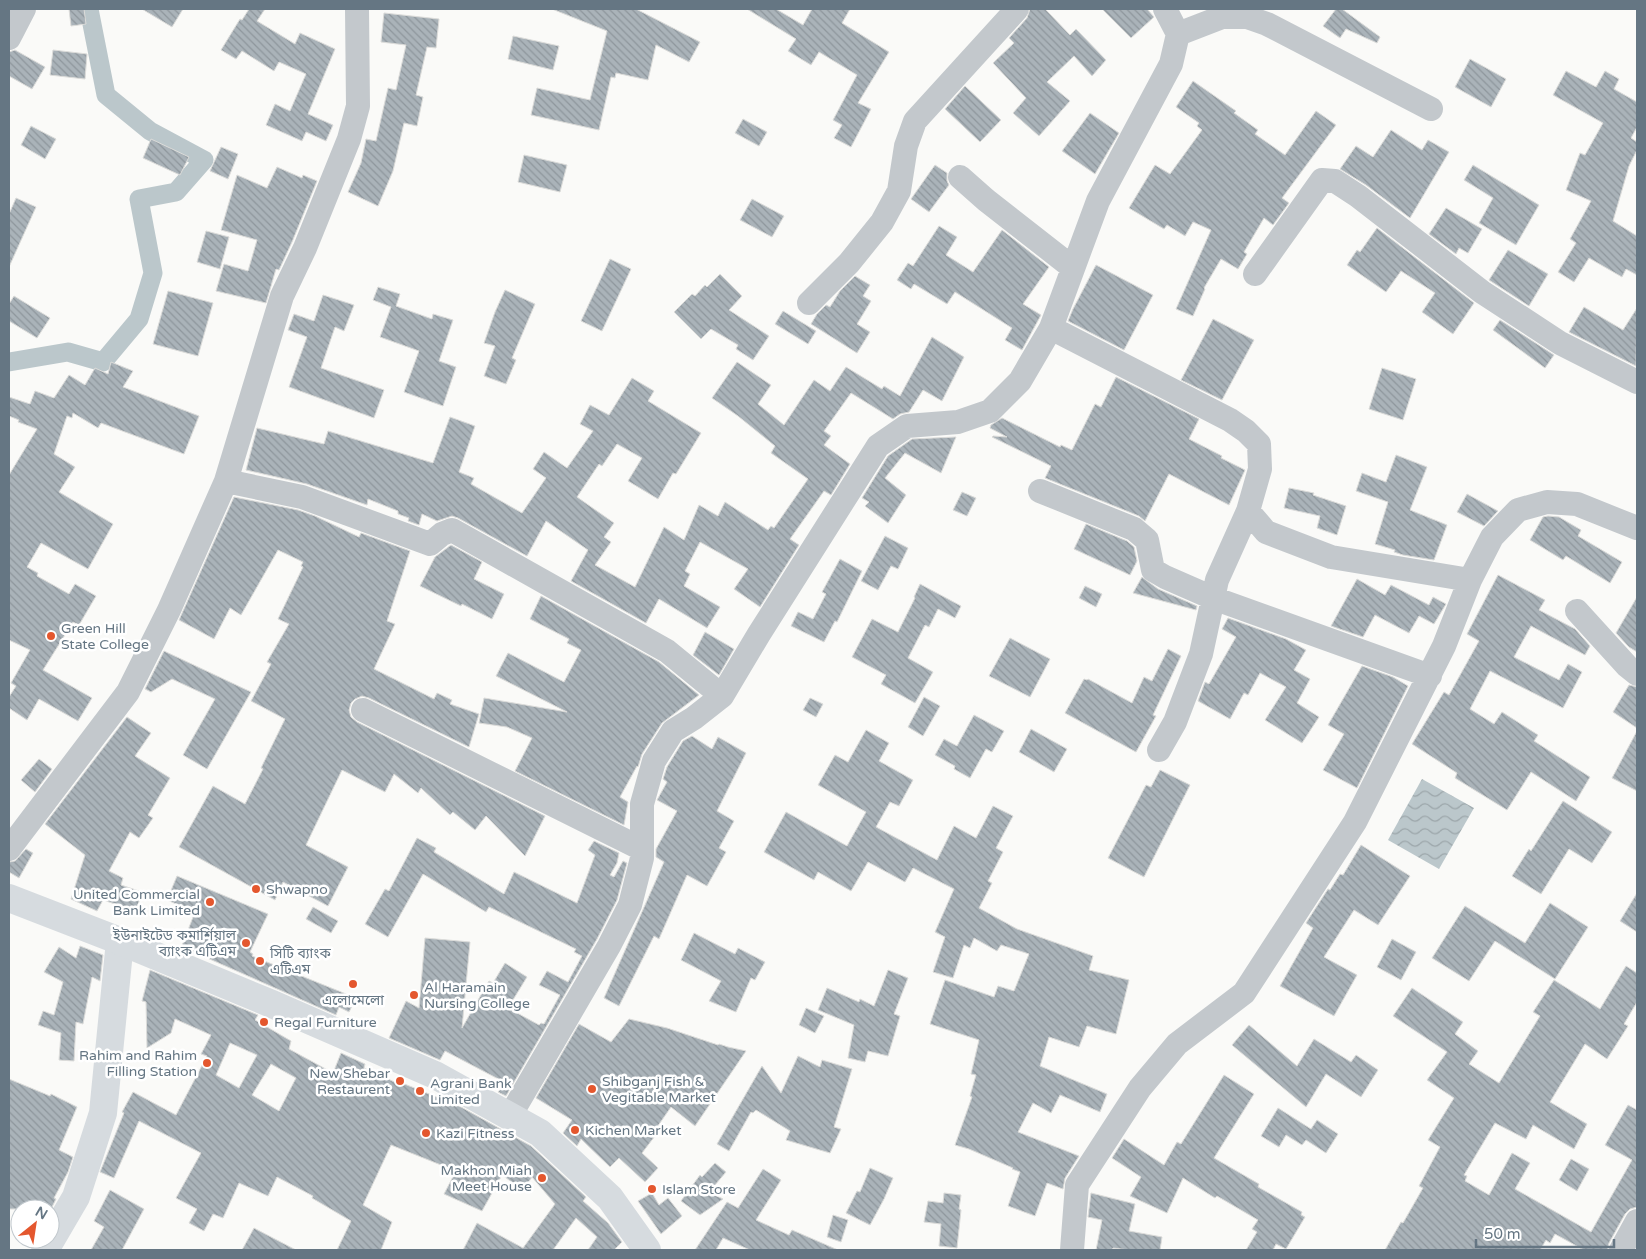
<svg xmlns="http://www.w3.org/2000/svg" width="1646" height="1259" viewBox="0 0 1646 1259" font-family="'Varela Round','Noto Sans Bengali',sans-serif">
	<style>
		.water { fill: url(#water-waves) }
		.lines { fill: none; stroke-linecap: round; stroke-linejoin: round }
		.canal { stroke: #bbc7cb; stroke-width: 19 }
		.building { fill: url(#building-back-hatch); stroke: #dcdcda; fill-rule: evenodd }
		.minor { stroke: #c3c8cc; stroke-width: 24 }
		.major { stroke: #d6dbdf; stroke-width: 28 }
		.highway { stroke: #d6dbdf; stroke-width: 28 }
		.poi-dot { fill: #e4572e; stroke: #fff; stroke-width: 2 }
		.labels { text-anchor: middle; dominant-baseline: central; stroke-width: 5; stroke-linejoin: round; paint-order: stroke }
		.poi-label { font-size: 14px; fill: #657683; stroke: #fff; text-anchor: start }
	</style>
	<defs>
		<pattern id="water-waves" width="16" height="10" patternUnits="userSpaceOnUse" patternTransform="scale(1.25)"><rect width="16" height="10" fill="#bbc7cb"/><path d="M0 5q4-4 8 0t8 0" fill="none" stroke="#9ca6aa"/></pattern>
		<pattern id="building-back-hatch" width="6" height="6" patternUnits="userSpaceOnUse" patternTransform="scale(1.25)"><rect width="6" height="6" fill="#aab3b9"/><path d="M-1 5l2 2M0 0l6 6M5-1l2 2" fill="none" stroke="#8e969c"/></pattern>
	</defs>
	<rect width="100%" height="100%" fill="#fafaf8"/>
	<path class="water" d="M1422,779l52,29 -35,61 -51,-29z"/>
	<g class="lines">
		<path class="canal" d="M9,362l59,-10 35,10 36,-43 14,-46 -14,-74 37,-7 28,-32 -54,-29 -44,-36 -17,-86"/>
	</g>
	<path class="building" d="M69,9h15l2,15 -15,2z
		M142,9h41l-11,18z
		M249,9h16l-8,12 38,23 5,-11 35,16 -27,65 25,11 -7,16 -20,-9 -4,9 -36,-16 9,-21 15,7 16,-37 -27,-12 -5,9 -32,-20 -6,8 -15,-9 19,-31 2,1z
		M552,9h84l64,33 -11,20 -33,-17 -8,35 -32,-7 -1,5 -4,-1 -12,53 -68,-15 6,-27 53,12 17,-69z
		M747,9h29l27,16 9,-16h38l-8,14 47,29 -31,51 13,6 -20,38 -17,-9 8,-13 -9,-5 24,-45 -38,-23 -8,13 -23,-14 8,-12z
		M1030,9h15l25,26 6,-6 30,31 -14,16 -18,-20 -27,26 23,19 -31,35 -26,-23 13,-15 -33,-35 21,-20 -5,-5 18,-20z
		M1102,9h45l7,8 -23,21z
		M1336,9h6l38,28 -3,6 -31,-14 -6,9 -17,-12z
		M384,13l55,6 -3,29 -9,-1 -11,48 7,2 -6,29 -13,-3 -11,48 -15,35 -30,-14 13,-29 5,-24 10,2 12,-53 8,2 10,-45 -25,-3z
		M513,36l46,10 -6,24 -45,-11z
		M15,50l30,17 -13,22 -23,-13v-24z
		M53,50l34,4 -2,25 -35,-4z
		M1470,59l36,20 -15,28 -36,-20z
		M1566,71l30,16 9,-16 14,8 -5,10 23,13v25l-6,11 6,4v8l-8,16 -16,55 24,15v39l-11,-6 -4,8 -33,-19 -15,24 -16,-10 18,-29 -6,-4 21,-38 -25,-11 14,-37 5,2 18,-32 -50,-28z
		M1193,81l43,30 -2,2 24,17 -3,4 30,21 31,-44 20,14 -54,73 7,5 -16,22 -9,-7 -20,34 3,2 -9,15 -17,-10 -17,29 1,1 -12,27 -17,-7 35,-79 -18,-8 -8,14 -18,-11 -3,4 -35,-21 26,-43 15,9 32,-44 -5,-4 2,-3 -23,-16z
		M965,86l36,34 -21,22 -35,-33z
		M1090,113l29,20 -24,41 -33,-23z
		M743,119l24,13 -8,14 -24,-13z
		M31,126l25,13 -11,20 -24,-14z
		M1391,130l31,20 6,-10 21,12 -39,66 -44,-33 -26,-16 16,-23 17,11z
		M151,139l38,18 -9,18 -37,-17z
		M221,147l17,7 -10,25 -18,-8z
		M524,155l43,10 -7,27 -42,-10z
		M935,165l12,8v8l2,4 -20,27 -18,-13z
		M1473,165l66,40 -23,40 -37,-22 14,-25 -29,-18z
		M277,167l25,11 1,-3 14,6 -25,61 -13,28 -3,-1 -10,34 -50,-12 8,-27 24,7 9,-31 -36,-10 16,-55 30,13z
		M16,198l20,9 -27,60v-53z
		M752,199l32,17 -12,21 -32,-17z
		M1446,208l36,21 -14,24 -9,-5 -3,6 -27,-20z
		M939,226l18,11 -11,18 27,17 29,-42 47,37 -26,37 18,11 -19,35 -17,-10 7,-12 -57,-36 -8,12 -33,-20 -3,5 -14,-9 11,-17 5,3z
		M1377,228l97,75 -21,31 -31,-22 13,-19 -34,-22 -15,21 -39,-27 10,-15 3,2z
		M206,231l23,6 -9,32 -23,-7z
		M1508,250l40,24 -19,32 -40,-26z
		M610,259l21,10 -29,62 -21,-10z
		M1096,265l57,30 -29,55 -56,-29 5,-12z
		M720,274l22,22 -13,14 40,26 -16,24 -17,-11 2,-4 -27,-16 -10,10 -27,-27 18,-18 3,2 10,-11 2,2z
		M855,276l15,9 -7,11 8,5 -14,23 13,8 -13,21 -46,-29 6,-10 9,-9 4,2 10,-16z
		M378,287l22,7 -4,12 36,13 1,-5 20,6 -14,41 17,6 -13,39 -39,-14 15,-41 -39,-14 11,-30 -18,-7z
		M505,290l30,14 -23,54 4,2 -10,24 -22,-8 11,-30 -11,-3 11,-31z
		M168,291l45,12 -15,53 -45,-12z
		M323,295l31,10 -10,26 -9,-4 -14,41 63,22 -10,28 -85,-31 18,-50 -19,-7 6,-16 20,7z
		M14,296l36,22 -13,20 -28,-17v-17z
		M1584,307l39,23 14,-22 -1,58 -67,-34z
		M783,311l33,20 -8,13 -33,-20z
		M1213,319l41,21 -32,60 -41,-20z
		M1500,320l54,35 -9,13 -52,-38z
		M932,337l32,20 -22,44 -19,-11 -14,22 -9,2 -7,5 -42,-26 -27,38 7,5 -7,9 26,19 -19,31 -7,-4 -34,48 9,6 -39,62 -26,-18 14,-20 -48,-27 -15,29 5,3 -6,12 36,21 -13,21 -48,-29 -13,24 -75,-42 17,-31 -42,-29 -19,35 -69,-38 -6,-2 -15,5 -15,-7 -3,11 -11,-4 1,-3 -11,-4v-3l-30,-12 -1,6 -60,-21 -61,-14 11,-42 67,16 4,-13 105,32 17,-46 25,9 -16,46 15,6 -3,6 51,29 24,-35 -13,-9 11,-17 23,16 26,-37 -13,-7 10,-19 19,10 23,-37 22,13 -6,10 53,32 -25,41 -3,-1 -15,26 -30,-18 14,-23 -25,-14 -15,22 -3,-2 -22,33 37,26 -10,14 7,5 -16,23 40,22 29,-60 20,13 15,-35 19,11 7,-14 43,28 3,-4 3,2 34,-49 -37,-26 4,-7 -37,-30 -26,-18 25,-36 34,23 -13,19 26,21 30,-45 16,11 16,-24 36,22 2,-3 16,10z
		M111,362l22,9 -10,16 76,29 -15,38 -83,-31 -3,5 -25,-15 -1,5 -5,-2 -13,38 21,13 -16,25 54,32 -25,45 -47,-26 -14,24 11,6 -1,3 32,18 6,-10 21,12 -17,29 -6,-3 -30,48 49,28 -14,23 -39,-22 -12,21 -18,-12v-11l7,-11 -5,-3 19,-33 -21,-10v-165l28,-46 -19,-7 1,-2 -10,-4v-19l21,7 5,-13 19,7 15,-23 16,10 10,-17 13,6z
		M1382,368l34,11 -13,41 -34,-11z
		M1116,377l83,42 -10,20 33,17 -1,2 24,12 -16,35 -60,-31 -24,47 -6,-5 -94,-38 6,-12 -59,-29 1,-1 14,1 -17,-9 1,-3 11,-7 58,29 1,-2 11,5 23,-46 6,3z
		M956,437l-15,36 -36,-20 -20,25 21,17 -18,28 -23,-17 4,-4 -7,-4 26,-42 24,-17z
		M1396,455l31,12 -17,43 37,15 -13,35 -31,-5 -9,-3 1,-2 -20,-6 13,-42 -32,-11 6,-18 24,9z
		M1289,488l25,5 -1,2 33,11 -9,29 -20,-7 3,-12 -36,-8z
		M962,492l14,6 -9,18 -14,-6z
		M1467,494l31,17 -14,15 -27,-14z
		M234,497l64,13 17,6 44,21 2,-4 49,18 -23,70 8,3 -21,45 60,30 3,-6 15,7 -2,4 29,10 -10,33 -100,-49 -7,-2 -7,3 -4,4 -2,7 2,7 6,5 188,94 -20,40 -39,-40 -11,14 -22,-18 -3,3 -29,-27 -3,5 -24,-19 -9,18 -43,-22 -36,75 42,22 -20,39 -45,-24 -8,18 -96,-53 34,-61 32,18 18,-35 -2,-1 24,-49 -34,-18 20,-37 -4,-2 22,-38 -11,-5 25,-52 -2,-1 2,-4 -25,-12 -37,65 -11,-7 -16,31 -35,-19z
		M1548,516l11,1 22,13 -3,6 44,26 -12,21 -44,-27 -3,4 -33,-20 13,-23z
		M1086,524l41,17 7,6 3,14 -7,14 -56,-26z
		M885,536l23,12 -10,21 -7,-3 -13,24 -17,-9z
		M451,545l31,17 -8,17 30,15 -12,25 -30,-15 -1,2 -41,-20 15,-29z
		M840,559l22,12 -25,51 -2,-1 -11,21 -33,-16 7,-14 15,7 13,-25 -4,-2z
		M1498,575l47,25 -6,10 36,19 15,17 -5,9 -54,-29 -17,31 45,23 9,-16 14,8 -19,36 -73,-37 -20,38 24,15 8,-12 36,23 -4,6 56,36 -14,24 -45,-29 -24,38 -52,-32 2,-5 -45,-29 32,-52 5,3 30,-54 -12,-7z
		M1142,577l16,12 39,17 -1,4 -63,-17z
		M1357,579l28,16 6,-10 38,20 4,-8 13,7 -12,20 -15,-8 -10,17 -34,-18 -12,22 -32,-11z
		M920,584l41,22 -6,12 -17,-9 -9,18 -4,-2 -17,33 25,14 -18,31 -34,-19 5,-9 -34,-18 20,-38 26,13 17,-34 -1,-1z
		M1085,586l17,8 -6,13 -17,-9z
		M541,596l118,66 40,33 -37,28 -20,31 -4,13 -1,-1 -17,31 8,5 -4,23 -109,-54 17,-33 -25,-11 -28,-4 5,-25 83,14 -71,-36 12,-23 56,29 17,-32 -14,-7 2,-4 -39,-20z
		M1637,597v55l-8,-5 -13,-14z
		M1228,618l58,21 20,11 -12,20 16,9 -13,24 22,14 -17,26 -37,-23 21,-33 -26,-14 -12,22 -4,-2 -14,26 -32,-18 7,-19 4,2 27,-47 -14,-8z
		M705,632l29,17 -15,26 -26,-20z
		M1010,638l40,21 -20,38 -41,-21z
		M1168,649l13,7 -28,59 3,1 -20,36 -71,-39 19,-34 3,1 1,-1 44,24 12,-26 8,4z
		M164,651l87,41 -44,77 -24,-14 32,-56 -43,-20 -21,13 -6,-3z
		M1362,666l31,11 15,9 -51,102 -34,-18 21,-36 -16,-9z
		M1629,685l8,2v41l-24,-16z
		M924,697l16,9 -17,30 -15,-9z
		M810,698l13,6 -7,13 -13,-7z
		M974,715l30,16 -12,21 -6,-3 -16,29 -16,-9 1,-3 -20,-11 9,-16 13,7z
		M127,717l24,16 -16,23 35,22 -22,37 5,3 -14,20 -9,-6 -21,39 14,7 -2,7 21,7 -6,19 -33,-11 -6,11 -26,-12 14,-44 -40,-31z
		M1031,729l36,20 -13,23 -35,-20z
		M866,730l23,13 -10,18 34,19 -14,26 -9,-4 -14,25 61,33 17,-34 22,12 17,-32 20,10 -17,32 7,4 -15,29 4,2 -13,25 38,21 76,27 -4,14 40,10 -13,54 -29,-8 -8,21 -30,-10 -9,29 67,28 -7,18 -40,-17 -9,18 -18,-10 -15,29 61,24 -14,22 -2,11 -16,-6 -12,33 -27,-10 12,-34 -8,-3 1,-1 -44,-19 -14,-4 17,-48 -2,-1 6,-21 -5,-1 8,-34 -49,-16 15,-44 49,17 4,-11 16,5 15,-37 -28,-9 -4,6 -23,-13 -4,10 -6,-3 -11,33 -20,-6 12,-35 -10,-5 19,-43 -41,-21 -8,14 -37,-20 -17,29 -33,-19 -4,8 -50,-28 22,-40 61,34 19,-34 -48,-27 17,-30 13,7z
		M1637,731v60l-25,-13z
		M692,736l20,13 6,-12 28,16 -29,58 17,10 -15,27 7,4 -19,34 -20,-11 -28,64 -5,-3 -35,70 -15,-8 60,-136 -8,-5v-8l21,-38 -20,-11 10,-18 -4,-3 4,-12 16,-26z
		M39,759l13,10 -17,23 -14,-12z
		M1160,770l30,15 -46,92 -36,-19 38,-73 5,2z
		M1563,801l49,31 -20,31 -23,-14 -28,45 -29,-18 17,-27 2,2z
		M417,838l19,10 -2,4 70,42 10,-22 63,31 18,-48 -7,-5 6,-9 25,12 -2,10 -7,12 4,2 9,-16 4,2 -10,37 -20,39 -91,157 -8,-4 8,-9 -61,-32 -5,9 -51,-22 17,-37 13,7 6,-70 45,4 -8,86 27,-47 4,2 12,-20 22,14 -19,31 31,17 2,-2 3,1 16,-29 -21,-10 8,-14 21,11 14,-26 -8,-4 2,-3 -87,-42 -3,5 -63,-38 -35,63 -23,-13 20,-35 4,2z
		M1361,845l49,31 -32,49 -24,-15 -30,47 33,18 -23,41 -54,-30 33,-58 -7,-5 22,-34 2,1 10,-16 3,1z
		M26,849l7,4 -14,25 -10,-6v-10l6,-1z
		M177,876l91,38 -18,38 3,2 -1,2 104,42 -7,14 -10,-5 -3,8 -131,-58v1l-24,-10 14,-36 -28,-12z
		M1637,893v39l-17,-11z
		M1550,903l38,24 -33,52 -60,-38 -26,40 -37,-23 33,-52 60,37z
		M313,907l25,14 -7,12 -25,-14z
		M694,933l41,21 3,-6 27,14 -10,18 -4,-2 -15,34 -27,-11 12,-20 -40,-21z
		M1392,939l24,13 -15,28 -24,-13z
		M80,946l23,9 -3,26 -8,-4 -9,47 -7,-2 -2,39 -15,-1 2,-27 -23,-8 5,-14 11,4 9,-33 -19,-10 15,-25 17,11z
		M1626,966l11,7v29l-13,22 4,2 -21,33 -22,-15 -35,58 37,22 -13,25 -41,-24 -7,14 -31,-16 -31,52 3,1 -2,5 24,14 23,-42 18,10 -15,26 76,43 41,-72 -27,-15 23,-40 9,5v97l-7,2 -5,5 -16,29 -2,7h-23l-29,-16 -5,9 -4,-3 -6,10h-155l16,-28 2,1 20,-35 -4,-2 21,-39 -12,-7 26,-42 -27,-18 20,-28 -54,-36 19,-28 51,34 -8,12 23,17 -9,13 30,19 41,-67 -7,-4 21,-32 46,29z
		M150,970l108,45 -3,5 36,21 -2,8 44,24 8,-20 24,11 -1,4 37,17 1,-2 59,24 70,39 55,51 -3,4 25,22 14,19 -8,8h-26l9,-13 -21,-19 -23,32h-90l14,-27 46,25 32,-44 -23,-27 -9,13 -21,-15 -20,36 -38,-17 12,-23 -65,-26 -28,60 29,17 -11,28h-44l14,-29 -39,-23 1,-2 -36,-19 -9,19 -29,-13 -16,35 -10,-4 -9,17 -15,-8 8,-14 -21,-11 25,-45 -62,-32 -25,57 -14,-6 24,-59 -2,-1 11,-20 43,23 31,-59 -6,-2 10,-19 -36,-16 -4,14 -24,15 -1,-46 -4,-1zM230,1043l27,12 -18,33 -23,-13zM271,1064l25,14 -17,33 -27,-16z
		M888,970l20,8 -14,36 6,2 -12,40 -20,-5 -3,11 -17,-4 6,-33 -36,-15 9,-22 32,14 1,-3 14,7z
		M806,1008l18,8 -9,17 -16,-8z
		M629,1019l38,9 51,17 1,-1 9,3 18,4 -51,75 -24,-19 -16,23 3,2 -16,21 16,15 -13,14 -26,-24 -9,9 -29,-28 -4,7 -14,-13 9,-13 -36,-22 43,-74 32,18z
		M1249,1025l48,41 17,-27 37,23 5,-7 22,15 -17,27 -35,-23 -20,33 -74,-62z
		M798,1056l22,11 2,-7 30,9 -18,58 7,2 -11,24 -44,-13 4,-9 -34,-21 -3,3 -2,-1 -22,39 -12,-7 45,-78 19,27z
		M1224,1075l30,19 -40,64 45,26 -1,3 44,25 -1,3 4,2 -19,32 -10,-5 -3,6h-27l11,-18 -5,-3 6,-9 -41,-24 -2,2 -32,-20 -16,35 -37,-17 11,-19 -29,-19 12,-19 40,26 13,-23 4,2z
		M9,1079l41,17 1,-2 26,13 -18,43 14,7 -5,15 -14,26 2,1 -5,10h-42z
		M1278,1108l33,21 6,-9 21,14 -12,19 -20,-13 -4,5 -16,-10 -7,12 -18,-11z
		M1571,1159l18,10 -12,22 -18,-11z
		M715,1163l11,9 -17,20 14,7 -23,16 -19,-14 19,-26 2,2z
		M870,1168l23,10 -9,21 -14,26 -24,-12 11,-22 3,1z
		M763,1169l18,11 -25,40 33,15 3,-5 46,20h-88l-27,-12 -7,12h-21l32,-48 11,6z
		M110,1190l34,19 -22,41h-31l13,-23 -10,-6z
		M652,1193l7,12 9,-7 14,18 -21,18 -23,-33z
		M944,1193l17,2 -2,14 2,1 -4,38 -18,-2 2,-22 -17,-2 4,-21 15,2z
		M1091,1193l44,11 -6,27 33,6 -2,13h-31l-16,-2 -1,2h-16l6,-30 -14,-3z
		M833,1215l15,5 -7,22 -14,-5z
		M254,1228l17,9 25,13h-54z"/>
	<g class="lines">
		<path class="minor" d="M1178,34l44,-17h25l20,7 164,85
			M9,38l15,-29
			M960,177l26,23 87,68
			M1255,274l67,-94 13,1 23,15 124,96 78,51 77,39
			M809,303l40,-40 33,-41 17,-31 7,-45 9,-25 102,-112
			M1051,328l179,92 16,11 13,13 1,25 -12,42 -31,69 -16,74 -26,68 -16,28
			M226,481l76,16 128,47 12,-10 10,-4 215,121 55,45
			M1040,491l94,38 13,11 6,30 12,7 48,21 217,78
			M1248,511l18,21 65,25 139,23
			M1577,611l50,55 10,8
			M363,710l279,139
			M9,849l119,-157 41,-82 57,-129 56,-185 23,-48 44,-109 9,-33 -1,-97
			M510,1116l99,-170 21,-41 12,-47v-54l12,-43 19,-30 21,-13 28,-22 37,-62 119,-188 29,-20 51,-4 32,-11 30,-30 31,-53 47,-127 73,-137 7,-30 -13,-25
			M1072,1250l5,-65 63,-97 37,-44 67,-51 111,-171 89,-176 26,-66 22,-43 26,-27 29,-8 30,2 60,24
			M1621,1250l16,-29"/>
		<path class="major" d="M45,1250l31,-53 27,-84 17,-172"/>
		<path class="highway" d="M9,898l111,43 152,63 163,71 105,58 70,65 37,52"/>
	</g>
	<g class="poi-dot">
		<circle cx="51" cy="636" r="5"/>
		<circle cx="256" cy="889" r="5"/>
		<circle cx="210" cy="902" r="5"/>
		<circle cx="246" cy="943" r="5"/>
		<circle cx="260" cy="961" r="5"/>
		<circle cx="353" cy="984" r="5"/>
		<circle cx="414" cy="995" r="5"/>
		<circle cx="264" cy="1022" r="5"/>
		<circle cx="207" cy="1063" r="5"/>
		<circle cx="400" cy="1081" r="5"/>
		<circle cx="592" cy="1089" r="5"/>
		<circle cx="420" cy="1091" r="5"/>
		<circle cx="575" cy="1130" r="5"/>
		<circle cx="426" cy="1133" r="5"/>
		<circle cx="542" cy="1178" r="5"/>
		<circle cx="652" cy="1189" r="5"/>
	</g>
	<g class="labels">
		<g class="poi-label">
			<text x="61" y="628">Green Hill<tspan x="61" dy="16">State College</tspan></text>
			<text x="266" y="889">Shwapno</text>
			<text x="200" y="894" text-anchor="end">United Commercial<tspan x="200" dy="16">Bank Limited</tspan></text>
			<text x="236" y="935" text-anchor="end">ইউনাইটেড কমার্শিয়াল<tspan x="236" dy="16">ব্যাংক এটিএম</tspan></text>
			<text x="270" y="953">সিটি ব্যাংক<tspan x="270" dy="16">এটিএম</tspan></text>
			<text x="424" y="987">Al Haramain<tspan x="424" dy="16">Nursing College</tspan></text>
			<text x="353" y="1000" text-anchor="middle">এলোমেলো</text>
			<text x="274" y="1022">Regal Furniture</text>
			<text x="197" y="1055" text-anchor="end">Rahim and Rahim<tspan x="197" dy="16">Filling Station</tspan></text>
			<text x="390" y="1073" text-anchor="end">New Shebar<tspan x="390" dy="16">Restaurent</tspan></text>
			<text x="602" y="1081">Shibganj Fish &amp;<tspan x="602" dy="16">Vegitable Market</tspan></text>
			<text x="430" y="1083">Agrani Bank<tspan x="430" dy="16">Limited</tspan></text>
			<text x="585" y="1130">Kichen Market</text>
			<text x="436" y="1133">Kazi Fitness</text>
			<text x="532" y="1170" text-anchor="end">Makhon Miah<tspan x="532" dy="16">Meet House</tspan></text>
			<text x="662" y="1189">Islam Store</text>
		</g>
	</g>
	<rect width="1646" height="1259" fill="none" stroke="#657683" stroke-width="20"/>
	<g transform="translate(35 1224) rotate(30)"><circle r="24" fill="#ffffff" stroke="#c1c8cd"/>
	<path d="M0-4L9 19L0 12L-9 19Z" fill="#e4572e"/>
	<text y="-8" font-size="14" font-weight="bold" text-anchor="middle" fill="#657683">N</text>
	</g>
	<path d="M1476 1239v8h138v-8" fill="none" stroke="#657683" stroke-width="2.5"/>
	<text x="1484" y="1239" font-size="15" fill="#657683" stroke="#ffffff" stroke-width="4" paint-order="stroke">50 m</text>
</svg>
